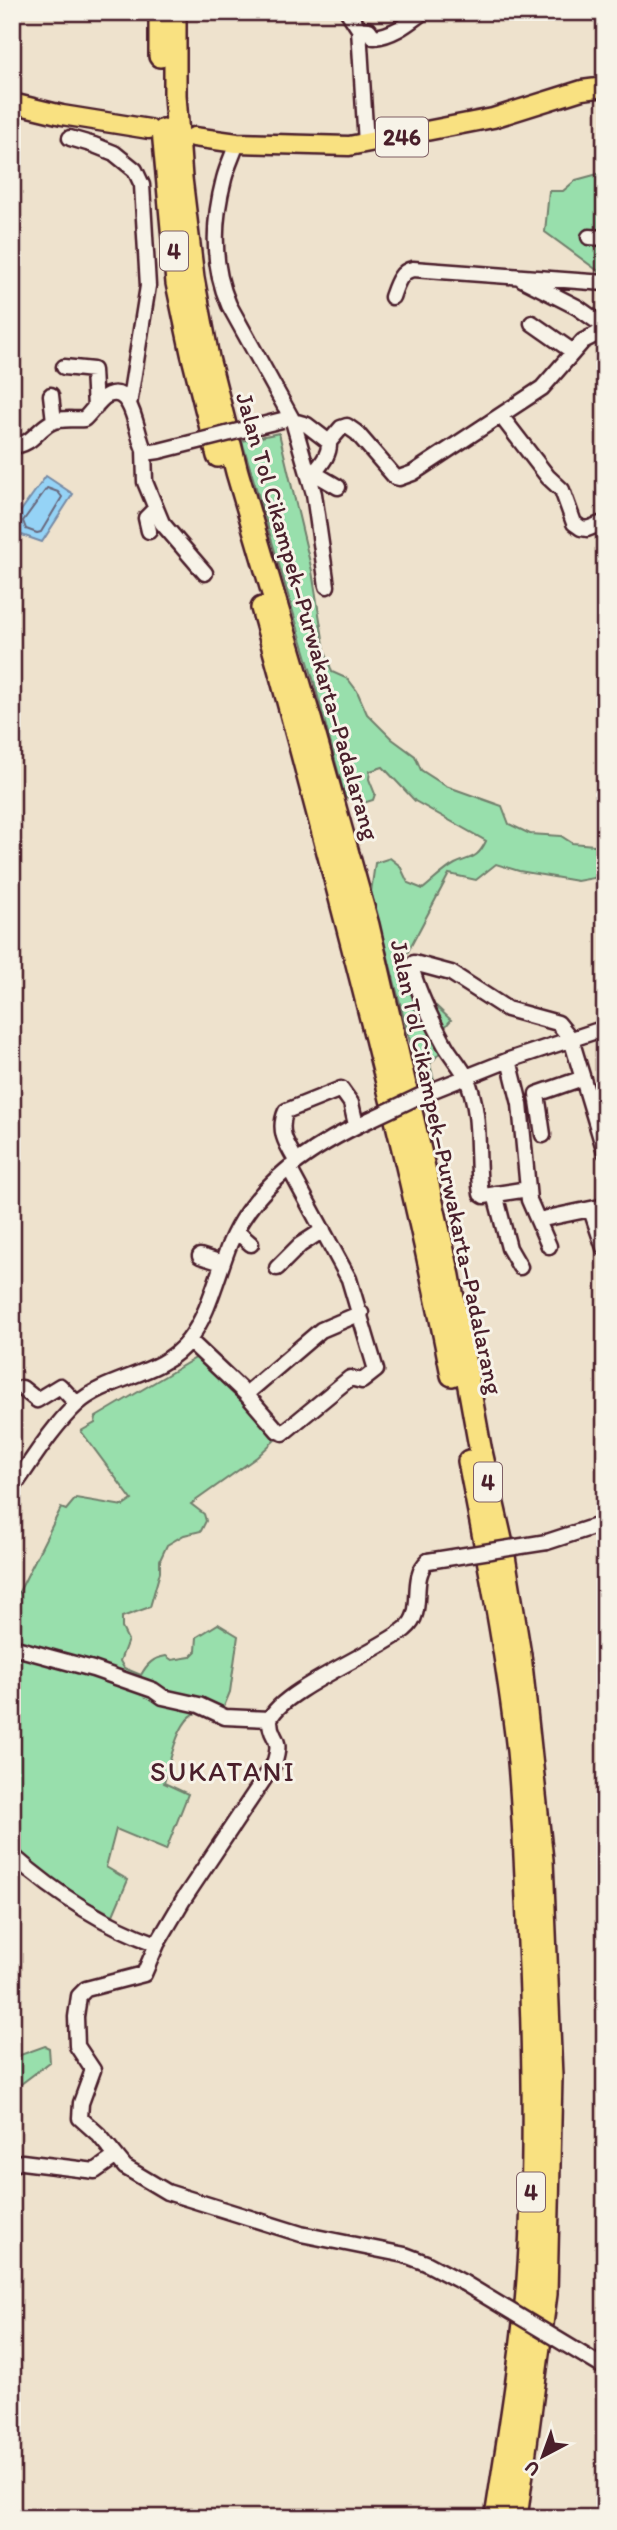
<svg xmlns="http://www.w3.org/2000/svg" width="617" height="2530" viewBox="0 0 617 2530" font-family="Itim,sans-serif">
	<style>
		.green { fill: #98dfac; stroke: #717f6c; stroke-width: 2 }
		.water { fill: #95d3f6; stroke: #778ba5; stroke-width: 2 }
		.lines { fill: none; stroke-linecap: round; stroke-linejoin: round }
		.shore { stroke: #68677c; stroke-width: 2 }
		.minor-casing { stroke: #4a1f2b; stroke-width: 19 }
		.major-casing { stroke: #4a1f2b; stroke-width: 23 }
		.highway-casing { stroke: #4a1f2b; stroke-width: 26 }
		.minor { stroke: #f7f3e8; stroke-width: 14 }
		.major { stroke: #f9e181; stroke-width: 18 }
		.highway { stroke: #f9e181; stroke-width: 21 }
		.minor-bridge-casing { stroke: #4a1f2b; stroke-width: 19; stroke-linecap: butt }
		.minor-bridge { stroke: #f7f3e8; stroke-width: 14 }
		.labels { text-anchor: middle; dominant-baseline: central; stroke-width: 6; stroke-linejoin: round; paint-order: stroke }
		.shield { fill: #f7f3e8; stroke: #7e5f64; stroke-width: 2 }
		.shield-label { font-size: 23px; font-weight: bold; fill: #4a1f2b }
		.street-label { font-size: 24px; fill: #4a1f2b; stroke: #f7f3e8 }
		.quarter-label { font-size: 28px; letter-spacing: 2px; fill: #4a1f2b; stroke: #f7f3e8 }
	</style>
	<rect width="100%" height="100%" fill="#eee2cd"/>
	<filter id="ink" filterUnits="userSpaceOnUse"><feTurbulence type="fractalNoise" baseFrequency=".0143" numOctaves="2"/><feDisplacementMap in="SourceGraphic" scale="14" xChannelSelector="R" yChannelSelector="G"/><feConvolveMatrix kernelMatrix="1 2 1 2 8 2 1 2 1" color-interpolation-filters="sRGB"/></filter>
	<g filter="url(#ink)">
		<path class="green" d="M605,172v104l-60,-44 4,-41h14l13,-11z
			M279,433l33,138 13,80 7,21 16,7 9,12 10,23 25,25 23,17 6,14 25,16 56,20 7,18 21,10 31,2 11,7 33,3v30l-28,5 -58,-10 -23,-7 -20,16 -27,-6 -45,85 12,54 20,-7 15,14 -14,16 7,12 -14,16 4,17 -13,3 -50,-192 4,-29 15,-5 10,8 8,17 15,6c10,-8 21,-19 32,-25 16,-8 22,-4 31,-23l-71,-40 -32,-34 -13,4 -1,8 6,15 -2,6 -13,4 -15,-7 -31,-115 -72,-241z
			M199,1356l51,48 27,34 -20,19 -66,47 13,10 2,7 -5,10 -17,4 -17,10 -7,15v12l-10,35 -28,10v11l6,12 -8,21 4,7 17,7c6,-11 12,-17 25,-19l6,4 18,-3 6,-6 1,-14 21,-13 20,12 -8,56 -7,17c-7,2 -22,3 -27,4 -19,8 -27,52 -32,70l24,11 -22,56 -50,-21 -10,38 22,13 -15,35 -55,-29 -46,-37v-243l49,-98 5,2 10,-12 47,8 9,-6 -51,-69 14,-8 1,-6z
			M45,2046l4,2 1,14 -29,22h-9v-26z"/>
		<path class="water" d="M46,476l27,18 -31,48 -23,-8 -4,-15z"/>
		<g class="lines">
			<path class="shore" d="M47,488l11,4 4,5 -21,35 -4,1 -11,-4 -3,-8z"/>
			<defs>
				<path id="minor" d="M348,12l11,17 7,115
					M359,29l10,1 5,7c20,-2 34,-14 49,-25
					M70,138l24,7 20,8 21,17 7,15 6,101 -19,119
					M237,143c-4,12 -10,24 -13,36 -11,42 -12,87 5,126l64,116 21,73 13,92
					M589,237l16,1
					M522,279l55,28 28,20
					M392,297c4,-11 8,-26 21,-28l192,14
					M532,323l40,28
					M64,367l29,3 2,38
					M51,395l3,26
					M501,416l47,61 14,13 12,33 7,5 6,1 18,-7
					M293,421l14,4 22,17
					M12,446c20,-1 24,-15 38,-23 9,-6 24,-3 34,-4 7,-6 16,-21 24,-24 26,-10 28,40 36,54l8,3 7,-1
					M144,449l1,33 17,41 43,50
					M314,473l24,14
					M308,474l6,-1c7,-9 16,-18 15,-31l12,-14 6,-2 10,7 38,44 4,1 14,-5 129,-85 41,-47 14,-7 8,-1
					M149,531l-3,-13 10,-10
					M509,1060l11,44 9,96 20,46
					M426,1093l83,-33 96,-32
					M543,1135l-6,-41 46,-16
					M297,1162c-10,-17 -20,-31 -11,-51l55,-22 10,14 5,22
					M528,1189l-44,7 -3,-2c-6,-39 2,-79 -15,-117 -5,-11 -15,-21 -21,-32 -13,-24 -27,-52 -34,-79l3,-3 37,10 56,36 51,14 13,16 34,113
					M495,1194l14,54 11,19
					M591,1210l13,38
					M538,1220l67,-14
					M236,1231l15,13
					M200,1256l22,7
					M277,1268l23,-23 23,-15
					M189,1340l57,54 32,37 5,2 67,-55 12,3 14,-11 -27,-91 -60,-111
					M22,1388l15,12 23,-14 17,18
					M246,1394l75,-64 40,-17
					M12,1489c19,-27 41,-63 65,-85 31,-28 85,-28 111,-63 21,-27 29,-66 42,-98 25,-60 84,-98 141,-124
					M547,1542l58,-19
					M12,1647l81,22 60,21 10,7 36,8 26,12 45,2c11,-28 107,-67 135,-90 22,-17 3,-50 23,-68
					M270,1719c-1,22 14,15 4,45l-91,136 -26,44 -13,30 -58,15 -7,7 -3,21 1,29 16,24 -12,33 -1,15 19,17 26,32 42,25 134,42 104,21 21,8 38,20
					M12,1855c43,38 91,70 145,89
					M12,2164l10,-2 73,9 20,-14"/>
				<path id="major" d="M12,103l50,12 87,14
					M194,137l43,6 112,3 144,-28 89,-28 23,-3"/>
				<path id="highway" d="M160,12v44
					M175,12v83l6,83 12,100 15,80 29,114 74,250 57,203 81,351 31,171 22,97 18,111 22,205 9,217 -5,217 -30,224
					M163,130l14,153 15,70 26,103
					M262,608c33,116 63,232 93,348 36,139 70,278 97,419
					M469,1461c19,96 38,193 49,290 6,64 8,128 11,192 5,112 7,225 -1,337 -6,79 -20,159 -32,238"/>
			</defs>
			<use href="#minor" class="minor-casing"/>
			<use href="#major" class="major-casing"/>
			<use href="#highway" class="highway-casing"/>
			<use href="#minor" class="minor"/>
			<use href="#major" class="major"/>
			<use href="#highway" class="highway"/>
			<defs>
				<path id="minor-bridge" d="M159,451l123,-31
					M371,1119l55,-26
					M428,1561l119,-19
					M464,2283l141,85"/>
			</defs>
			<use href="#minor-bridge" class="minor-bridge-casing"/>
			<use href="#minor-bridge" class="minor-bridge"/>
		</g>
	</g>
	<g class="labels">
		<g class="shield">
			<rect x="376" y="117.5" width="52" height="39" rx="5"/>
			<rect x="160" y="231.5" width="28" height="39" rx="5"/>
			<rect x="474" y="1462.5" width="28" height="39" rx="5"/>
			<rect x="517" y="2172.5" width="28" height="39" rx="5"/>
		</g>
		<g class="shield-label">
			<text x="402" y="137">246</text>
			<text x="174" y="251">4</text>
			<text x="488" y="1482">4</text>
			<text x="531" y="2192">4</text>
		</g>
		<g class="street-label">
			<text transform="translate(308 616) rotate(74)">Jalan Tol Cikampek–Purwakarta–Padalarang</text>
			<text transform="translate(447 1167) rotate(78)">Jalan Tol Cikampek–Purwakarta–Padalarang</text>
		</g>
		<g class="quarter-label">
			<text x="223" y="1771">SUKATANI</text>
		</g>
	</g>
	<rect width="617" height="2530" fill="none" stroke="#f7f3e8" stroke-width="42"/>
	<rect x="21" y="21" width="575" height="2488" fill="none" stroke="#4a1f2b" stroke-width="2.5" filter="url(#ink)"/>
	<g transform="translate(543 2456) rotate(221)" stroke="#f7f3e8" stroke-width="5" paint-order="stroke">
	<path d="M0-5L12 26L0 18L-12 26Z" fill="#4a1f2b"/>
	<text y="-10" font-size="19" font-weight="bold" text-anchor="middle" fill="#4a1f2b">U</text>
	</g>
</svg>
